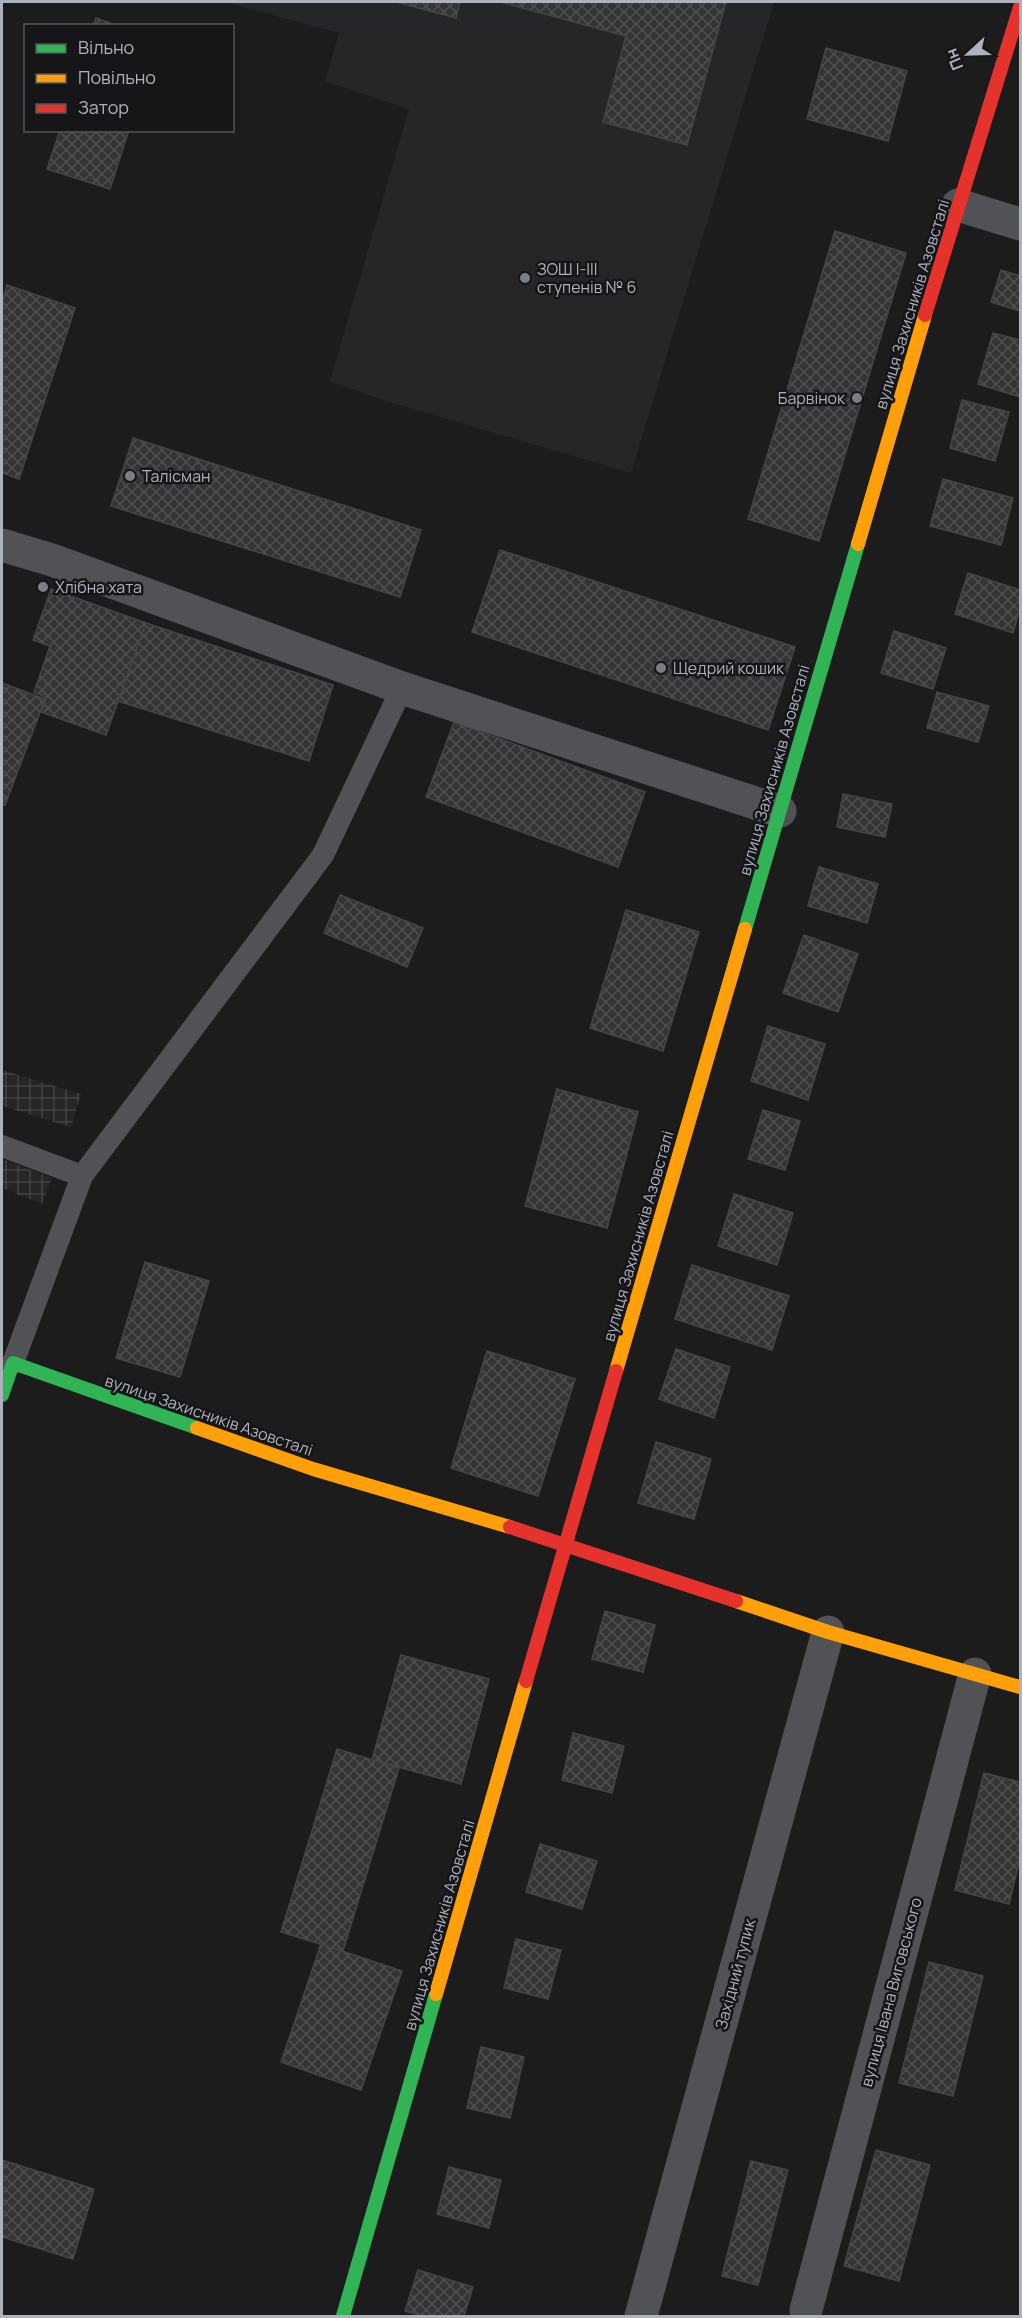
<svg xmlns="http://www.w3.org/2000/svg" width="1022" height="2318" viewBox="0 0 1022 2318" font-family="Manrope,sans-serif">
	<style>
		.built { fill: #262628 }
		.industrial { fill: url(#industrial-grid) }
		.building { fill: url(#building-cross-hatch); stroke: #444548; stroke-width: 1.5 }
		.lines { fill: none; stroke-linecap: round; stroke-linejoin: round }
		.lane { stroke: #505255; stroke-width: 22 }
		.street { stroke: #505255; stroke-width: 33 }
		.fast { stroke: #30b455; stroke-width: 14 }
		.slow { stroke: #ff9f0a; stroke-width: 14 }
		.jam { stroke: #e5322d; stroke-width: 14 }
		.poi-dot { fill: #7a7e85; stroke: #161618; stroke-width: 2 }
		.labels { text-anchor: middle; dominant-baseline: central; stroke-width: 5; stroke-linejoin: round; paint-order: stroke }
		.poi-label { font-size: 16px; fill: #adb2bd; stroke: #161618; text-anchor: start }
		.street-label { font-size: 16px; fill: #adb2bd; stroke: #161618 }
	</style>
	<defs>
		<pattern id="industrial-grid" width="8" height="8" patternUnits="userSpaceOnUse" patternTransform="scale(1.5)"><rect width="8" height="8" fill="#262628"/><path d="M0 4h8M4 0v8" fill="none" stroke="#434345"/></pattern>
		<pattern id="building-cross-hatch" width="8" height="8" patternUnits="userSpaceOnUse" patternTransform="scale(1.5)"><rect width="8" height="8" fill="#343434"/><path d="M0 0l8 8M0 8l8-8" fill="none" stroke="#4f4f4f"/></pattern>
	</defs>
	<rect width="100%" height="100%" fill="#1c1c1c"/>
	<path class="built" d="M224,2h550l-143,471 -245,-72 -56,-20 79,-272 -84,-28 14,-48z"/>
	<path class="industrial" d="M2,1070l79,24 -10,33 -69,-21z
		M2,1159l50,19 -10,26 -40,-16z"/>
	<path class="building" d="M397,2h63l-4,16z
		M501,2h225l-39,143 -84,-23 23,-86z
		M96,18l22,8h-25z
		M826,48l81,23 -19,70 -81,-22z
		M60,130h69l-19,59 -63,-20z
		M835,231l71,22 -87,288 -71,-22z
		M1001,270l19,6v35l-29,-9z
		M7,285l68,23 -56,171 -17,-6v-170z
		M993,333l27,7v57l-42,-13z
		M962,400l47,12 -14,49 -45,-13z
		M133,438l288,92 -21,67 -289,-91z
		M943,479l70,19 -12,47 -71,-19z
		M500,550l295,97 -27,83 -296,-98z
		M968,573l52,17v18l-7,25 -58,-19z
		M51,589l95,34 -40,112 -65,-23 5,-15 -12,-5 16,-46 -17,-6z
		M146,623l187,62 -24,76 -191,-60z
		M894,631l52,17 -13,41 -52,-16z
		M2,683l43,16 -40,106 -3,-1z
		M937,692l52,14 -11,36 -51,-14z
		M454,722l191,70 -27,75 -192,-70z
		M843,794l49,10 -7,33 -48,-10z
		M819,867l59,17 -11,39 -59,-17z
		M340,895l83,33 -16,39 -83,-34z
		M626,910l73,22 -36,119 -73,-23z
		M804,935l54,19 -20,58 -55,-19z
		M768,1026l57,18 -17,56 -57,-19z
		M557,1089l81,23 -31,116 -82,-22z
		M763,1110l37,11 -15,49 -37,-11z
		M734,1194l59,19 -16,52 -59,-19z
		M145,1262l64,19 -29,96 -64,-19z
		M692,1265l97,31 -17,54 -97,-31z
		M676,1349l54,18 -16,51 -55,-19z
		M487,1351l88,28 -37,117 -87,-28z
		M656,1442l55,17 -17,60 -56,-16z
		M605,1611l50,14 -12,47 -51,-13z
		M401,1655l88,24 -28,105 -89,-24z
		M573,1733l51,13 -12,47 -50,-13z
		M337,1749l62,19 -56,183 -62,-19z
		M984,1773l36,9v76l-11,46 -54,-14z
		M540,1844l57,17 -15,48 -56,-17z
		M516,1939l45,11 -13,49 -44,-11z
		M321,1944l81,27 -41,119 -80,-28z
		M929,1962l54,14 -30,120 -54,-13z
		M481,2047l43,10 -14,61 -43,-10z
		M876,2150l54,15 -31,116 -55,-15z
		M2,2160l92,29 -21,70 -71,-22z
		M751,2161l37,9 -30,115 -36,-9z
		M449,2167l52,13 -12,48 -52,-14z
		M418,2270l55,17 -9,29h-41l-18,-5z"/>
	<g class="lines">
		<path class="lane" d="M2,1146l80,30
			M13,1363l69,-187 241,-321 79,-167"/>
		<path class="street" d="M958,205l62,19
			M2,545l50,15 350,128 378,123
			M806,2310l169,-636
			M641,2316l187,-684"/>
		<path class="fast" d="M745,929l113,-385
			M2,1395l11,-32 184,65
			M343,2316l93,-322"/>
		<path class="slow" d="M858,544l67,-229
			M616,1371l129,-442
			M197,1428l116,41 197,58
			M736,1601l92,31 192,55
			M436,1994l90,-313"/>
		<path class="jam" d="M925,315l95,-308
			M510,1527l226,74
			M526,1681l90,-310"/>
	</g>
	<g class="poi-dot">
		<circle cx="525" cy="278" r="6"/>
		<circle cx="857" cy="398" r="6"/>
		<circle cx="130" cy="476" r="6"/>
		<circle cx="43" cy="587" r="6"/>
		<circle cx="661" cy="668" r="6"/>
	</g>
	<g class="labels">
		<g class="poi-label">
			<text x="537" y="269">ЗОШ I-III<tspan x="537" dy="18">ступенів № 6</tspan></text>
			<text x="845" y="398" text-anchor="end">Барвінок</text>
			<text x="142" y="476">Талісман</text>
			<text x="55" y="587">Хлібна хата</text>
			<text x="673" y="668">Щедрий кошик</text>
		</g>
		<g class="street-label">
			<text transform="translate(912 304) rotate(-73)">вулиця Захисників Азовсталі</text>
			<text transform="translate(774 770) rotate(-74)">вулиця Захисників Азовсталі</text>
			<text transform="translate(638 1236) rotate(-74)">вулиця Захисників Азовсталі</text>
			<text transform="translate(209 1415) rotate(19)">вулиця Захисників Азовсталі</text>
			<text transform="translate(439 1925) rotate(-74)">вулиця Захисників Азовсталі</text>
			<text transform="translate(735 1974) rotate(-75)">Західний тупик</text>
			<text transform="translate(891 1992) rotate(-75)">вулиця Івана Виговського</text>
		</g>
	</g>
	<rect width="1022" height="2318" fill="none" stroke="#adb2bd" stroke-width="6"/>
	<rect x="24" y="24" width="210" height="108" fill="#161618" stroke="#52545a" stroke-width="1.5"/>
	<rect x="36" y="44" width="30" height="9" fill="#30b455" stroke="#52545a" stroke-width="1.5"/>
	<text x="78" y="54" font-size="18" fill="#adb2bd">Вільно</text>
	<rect x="36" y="74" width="30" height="9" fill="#ff9f0a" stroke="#52545a" stroke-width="1.5"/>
	<text x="78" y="84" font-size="18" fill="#adb2bd">Повільно</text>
	<rect x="36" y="104" width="30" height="9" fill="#e5322d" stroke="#52545a" stroke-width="1.5"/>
	<text x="78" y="114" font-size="18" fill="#adb2bd">Затор</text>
	<g transform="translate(968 54) rotate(248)" stroke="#161618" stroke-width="4.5" paint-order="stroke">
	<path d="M0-4.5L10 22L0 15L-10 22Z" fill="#adb2bd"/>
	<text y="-9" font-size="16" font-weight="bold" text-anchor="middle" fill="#adb2bd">Пн</text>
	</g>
</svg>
